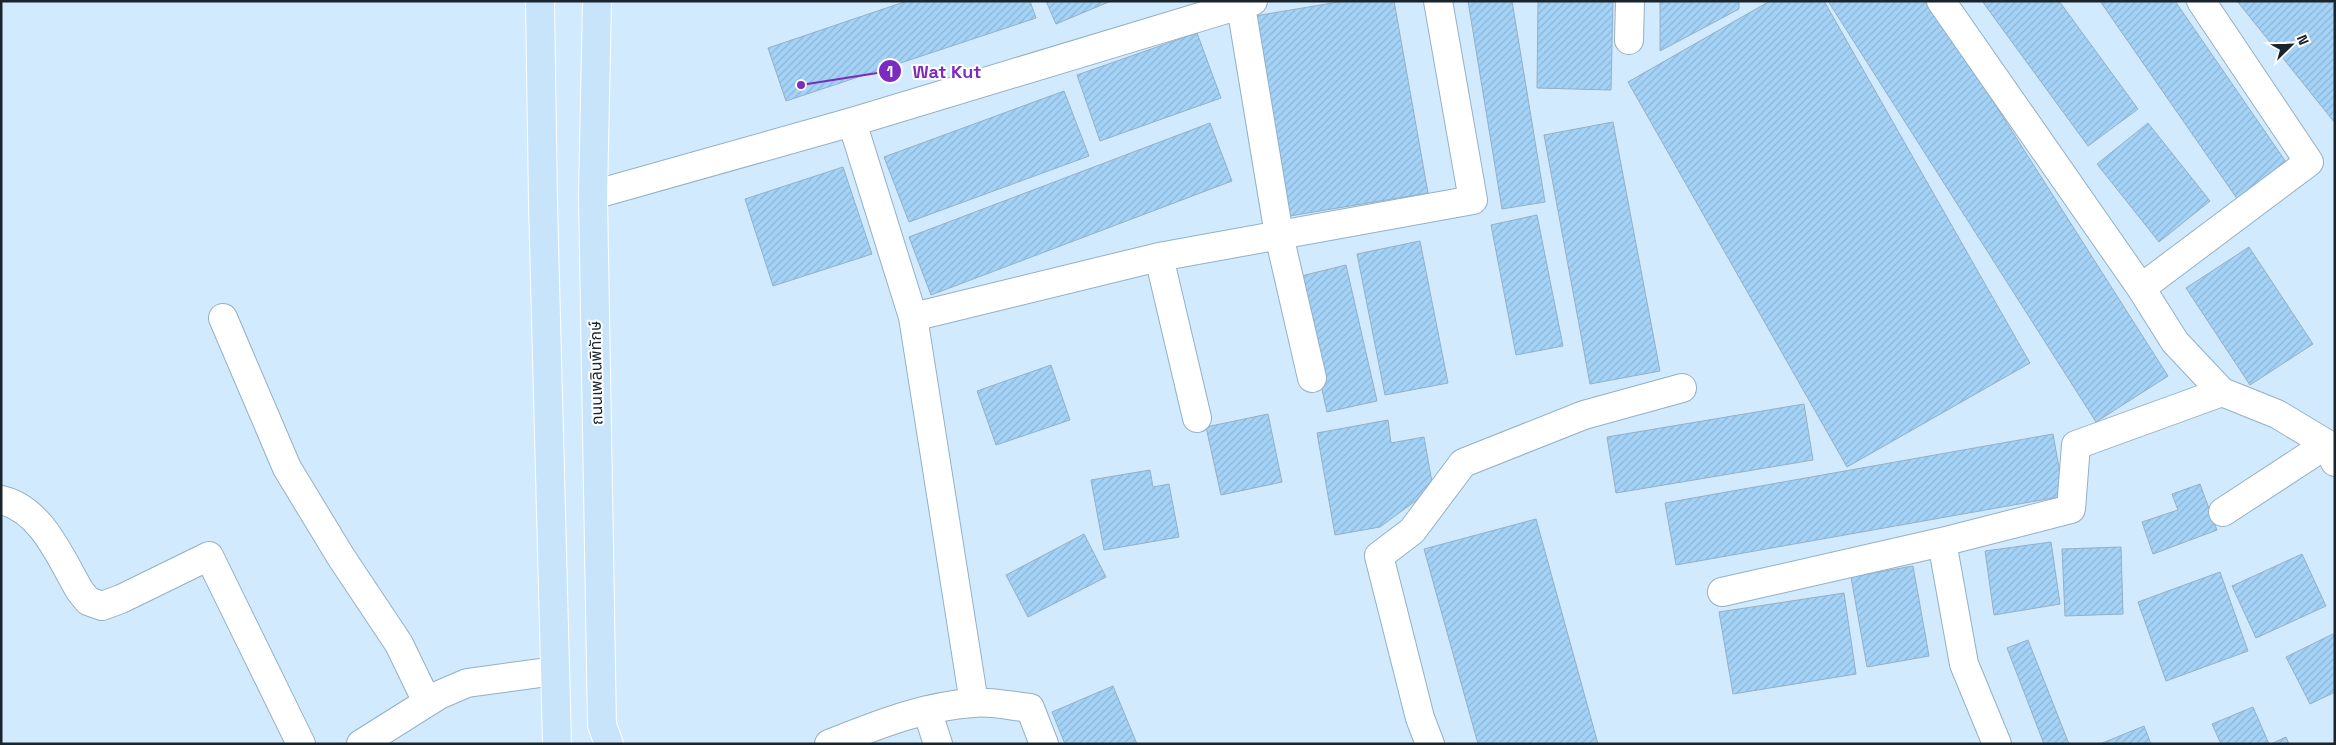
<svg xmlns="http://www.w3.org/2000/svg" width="2336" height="745" viewBox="0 0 2336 745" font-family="'Space Grotesk','Noto Sans Thai',sans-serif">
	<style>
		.building { fill: url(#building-hatch); stroke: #94b0c7 }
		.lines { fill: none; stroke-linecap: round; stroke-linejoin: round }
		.minor-casing { stroke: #93b0c6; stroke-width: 30 }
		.major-casing { stroke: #fff; stroke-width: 30 }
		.minor { stroke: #fff; stroke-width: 28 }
		.major { stroke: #c8e4fa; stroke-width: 28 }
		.labels { text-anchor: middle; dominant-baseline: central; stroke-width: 4; stroke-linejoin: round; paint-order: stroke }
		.street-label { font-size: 16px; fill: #19242c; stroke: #fff }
		.leader { fill: none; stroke: #7b2cbf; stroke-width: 2 }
		.callout-dot { fill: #7b2cbf; stroke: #fff; stroke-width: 2 }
		.mark-label { font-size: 15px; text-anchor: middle; font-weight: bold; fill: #fff }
		.callout-label { font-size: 18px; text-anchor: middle; font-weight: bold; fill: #7b2cbf; stroke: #fff; stroke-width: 4; stroke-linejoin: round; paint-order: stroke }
	</style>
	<defs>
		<pattern id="building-hatch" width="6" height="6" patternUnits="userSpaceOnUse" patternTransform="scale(1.25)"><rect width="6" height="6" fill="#a4d3f7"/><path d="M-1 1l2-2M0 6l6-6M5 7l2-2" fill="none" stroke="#8db5d4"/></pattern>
	</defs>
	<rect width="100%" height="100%" fill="#d2eafd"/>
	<path class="building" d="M907,1h123l6,17 -250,83 -18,-53z
		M1046,1h65l-55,23z
		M1344,1h50l34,192 -138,23 -35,-200z
		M1468,1h44l33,201 -43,7z
		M1538,1h75l-2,89 -74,-2z
		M1660,1h79v8l-79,42z
		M1770,1h54l206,362 -183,104 -219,-385z
		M1828,1h101l239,375 -72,46z
		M1982,1h77l79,108 -50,37z
		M2100,1h75l113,164 -50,35z
		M2237,1h93l5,6v116z
		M1197,33l24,65 -121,43 -23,-66z
		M1064,91l25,65 -180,66 -25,-65z
		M1613,122l47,249 -70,13 -46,-249z
		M1210,123l22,58 -301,114 -22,-58z
		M2148,123l62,78 -51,41 -62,-78z
		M843,167l29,87 -99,32 -28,-87z
		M1537,215l26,131 -47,9 -25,-130z
		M1420,241l28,142 -63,12 -28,-141z
		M2249,247l64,97 -63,41 -64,-97z
		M1346,265l31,136 -50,11 -30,-135z
		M1051,365l19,55 -74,25 -19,-54z
		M1804,404l9,56 -197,33 -9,-56z
		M1268,414l14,68 -61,13 -15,-68z
		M1388,420l3,23 33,-6 9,51 -53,39 -45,8 -18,-102z
		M2053,434l11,62 -388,69 -11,-62z
		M1150,470l3,17 16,-3 10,53 -75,13 -13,-70z
		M2200,484l17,46 -64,24 -11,-32 36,-12 -6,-16z
		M1536,519l62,225h-120l-54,-195z
		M1084,534l22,43 -78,40 -22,-42z
		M2051,542l9,62 -66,11 -9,-64z
		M2121,547l2,67 -58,2 -3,-67z
		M2302,554l24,52 -70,32 -24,-52z
		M1913,566l16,90 -62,11 -16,-90z
		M2220,572l28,79 -82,30 -28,-79z
		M1844,593l12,81 -123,20 -14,-82z
		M2335,633v59l-25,12 -24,-47z
		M2028,640l41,104h-25l-37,-96z
		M1113,686l24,58h-72l-13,-32z
		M2253,707l16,37h-48l-9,-20z
		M2144,726l7,18h-51z
		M2286,737l3,7h-18z"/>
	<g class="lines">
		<defs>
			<path id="minor" d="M1941,1l200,287 34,54 47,50 55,22 50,30 8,18
				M1241,6l38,229 33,143
				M1629,40l1,-39
				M852,122l61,195 61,386
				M593,195l259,-73 401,-121
				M1159,257l38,161
				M2141,288l168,-126 -108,-161
				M913,317l246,-60 314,-57 -35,-199
				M223,318l64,150 54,89 58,87 28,58
				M1,500c41,9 60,59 79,91l8,10 14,5 19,-7 88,-43 92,188
				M2223,512l104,-68
				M1942,542l22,122 33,80
				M1722,592l220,-50 129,-33 5,-64 146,-53
				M927,710l11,34
				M361,744l78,-49 28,-12 88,-12
				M829,744c46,-18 94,-38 144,-41 18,-2 39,3 57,5l14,36
				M1430,744l-10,-26 -41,-162 33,-25 51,-68 121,-48 98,-27"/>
			<path id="major" d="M540,1l3,202 14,541
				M597,1l-4,194 9,530 7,19"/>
		</defs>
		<use href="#minor" class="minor-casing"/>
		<use href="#major" class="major-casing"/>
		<use href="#minor" class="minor"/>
		<use href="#major" class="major"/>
	</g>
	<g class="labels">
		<g class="street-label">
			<text transform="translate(596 373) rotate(-91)">ถนนเพลินพิทักษ์</text>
		</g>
	</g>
	<path class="leader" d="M801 85L890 71"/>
	<g class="callout-dot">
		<circle cx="801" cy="85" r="5"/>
		<circle cx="890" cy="71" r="12"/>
	</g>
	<g class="mark-label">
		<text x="890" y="77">1</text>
	</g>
	<g class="callout-label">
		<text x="947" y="78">Wat Kut</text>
	</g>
	<rect width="2336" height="745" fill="none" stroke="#19242c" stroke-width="5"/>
	<g transform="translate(2291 45) rotate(67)" stroke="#ffffff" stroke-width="4" paint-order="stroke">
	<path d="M0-4L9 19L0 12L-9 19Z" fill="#19242c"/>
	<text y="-8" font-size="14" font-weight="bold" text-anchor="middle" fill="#19242c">N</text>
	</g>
</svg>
